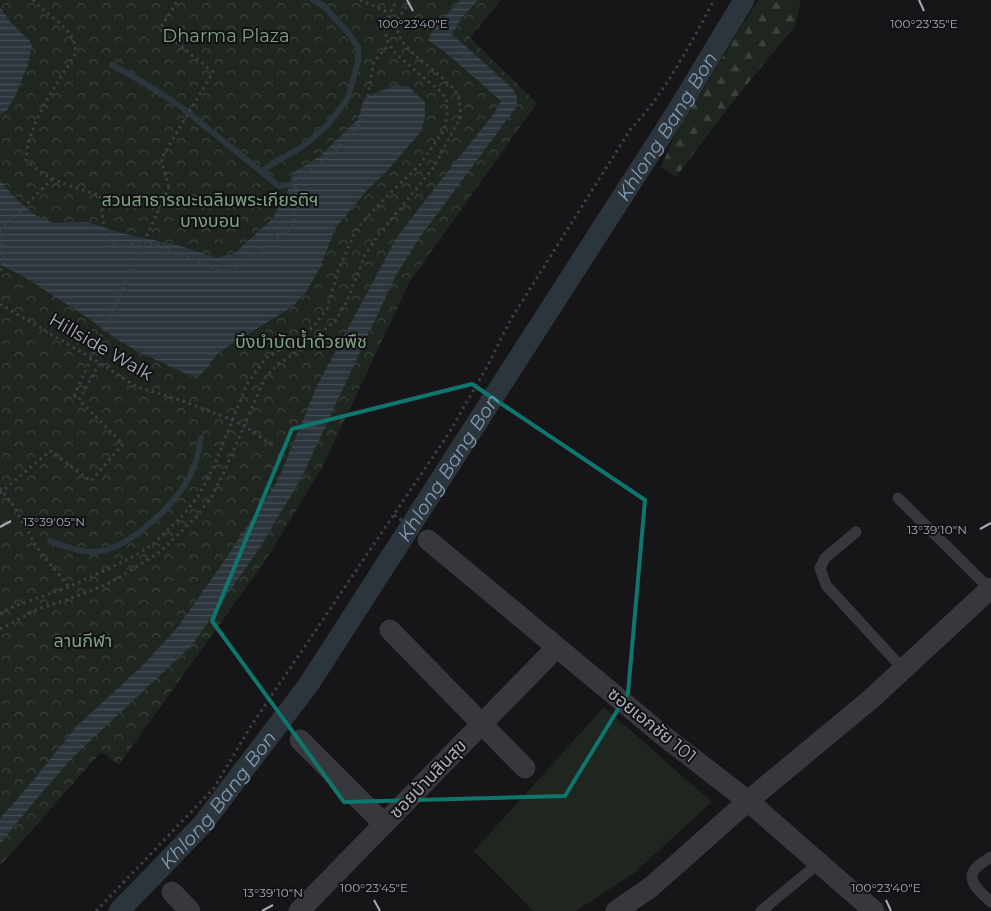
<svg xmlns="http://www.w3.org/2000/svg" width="991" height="911" viewBox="0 0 991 911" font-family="Montserrat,'Noto Sans Thai',sans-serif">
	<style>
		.green { fill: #1e261f }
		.forest { fill: url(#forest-firs) }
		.park { fill: url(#park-crowns) }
		.water { fill: url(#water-rules) }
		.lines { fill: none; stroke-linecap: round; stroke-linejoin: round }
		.stream { stroke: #2c343c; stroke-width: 6 }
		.canal { stroke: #2c343c; stroke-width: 21 }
		.path { stroke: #3d3f44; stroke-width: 3; stroke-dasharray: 2.5 4; stroke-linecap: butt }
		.lane { stroke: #37383d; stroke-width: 11 }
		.street { stroke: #37383d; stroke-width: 21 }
		.path-bridge { stroke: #3d3f44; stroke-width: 3; stroke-dasharray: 2.5 4; stroke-linecap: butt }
		.marked { fill: none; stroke: #0f766e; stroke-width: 4; stroke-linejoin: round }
		.ticks { fill: none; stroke: #a8acb8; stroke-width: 2 }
		.labels { text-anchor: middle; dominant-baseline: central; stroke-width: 4; stroke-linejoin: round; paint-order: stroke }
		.park-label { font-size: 18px; fill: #7fa382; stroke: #111113 }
		.street-label { font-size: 18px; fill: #a8acb8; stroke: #111113 }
		.water-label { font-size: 19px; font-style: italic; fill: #7f99b3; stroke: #111113 }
		.ticks-label { font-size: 12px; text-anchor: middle; fill: #a8acb8; stroke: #111113; stroke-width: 4; stroke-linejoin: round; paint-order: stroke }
	</style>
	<defs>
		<pattern id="forest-firs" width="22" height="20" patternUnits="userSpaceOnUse" patternTransform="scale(1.25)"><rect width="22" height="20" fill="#1e261f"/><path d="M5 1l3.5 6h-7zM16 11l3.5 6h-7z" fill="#3c433d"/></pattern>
		<pattern id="park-crowns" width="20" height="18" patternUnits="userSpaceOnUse" patternTransform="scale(1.25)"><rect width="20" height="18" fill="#1e261f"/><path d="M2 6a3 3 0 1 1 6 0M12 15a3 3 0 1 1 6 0" fill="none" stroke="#3c433d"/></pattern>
		<pattern id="water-rules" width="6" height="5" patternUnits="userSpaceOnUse" patternTransform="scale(1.25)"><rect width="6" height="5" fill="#2c343c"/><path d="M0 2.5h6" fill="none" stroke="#484f56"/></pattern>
	</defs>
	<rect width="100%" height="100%" fill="#161618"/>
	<path class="green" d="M604,707l108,95 -79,72 -57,37h-43l-59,-60z"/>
	<path class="forest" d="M758,0h43l-6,26 -56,68 -63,83 -15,-10 14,-32z"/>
	<path class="park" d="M0,0h501l-31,38 67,65 -128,180 -87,185 -57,93 -146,204 -18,-13 -101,114z"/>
	<path class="water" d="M461,0h17l-17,19 -9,15 61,55 4,8v9l-99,134 -23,37 -93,200 -41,69 -69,99 -119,112 -35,40 -38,47v-25l36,-42 40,-50 66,-61 35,-38 41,-58 60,-90 39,-94 80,-149 44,-57 52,-65 8,-14 -57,-50 -16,-11 7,-14z
		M0,7l11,16 18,17 3,5 -4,20 -12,30 -9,15 -7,5z
		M395,85l14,2 16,15v15l-4,15 -36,41 -18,17 -32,39 -15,39 -14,24 -13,14 -75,47 -12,16 -10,9 -58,-26 -23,-14 -27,-20 -65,-42 -23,-11v-85l15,18 18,16 20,9 35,-1 33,11 56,12 40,13 18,-5 37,-34 15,-26 6,-20 26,-16 39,-38 6,-21z"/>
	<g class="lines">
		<path class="stream" d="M112,65l29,16 39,25 99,80 10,-1
			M261,172l14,-10 27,-15 26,-22 20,-27 10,-36v-14l-8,-13 -26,-29 -11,-6
			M50,541c12,4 28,11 41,11 35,1 81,-45 98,-74 7,-13 10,-26 12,-40"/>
		<path class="canal" id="s1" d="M119,911l83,-86 107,-141 367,-571 68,-113"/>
		<path class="path" d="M33,0c14,17 46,29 42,54 -18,31 -48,70 -49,106 20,19 47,28 74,35l5,42 13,10 28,-6 81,32 66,-46 3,-47 37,-26 31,-36 10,-57 15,-16
			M360,0l30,13
			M169,187l-8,-28 52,-87 -53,-43 18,-29
			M0,231l52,-52
			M0,237l4,27 -4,8
			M0,304l100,59 37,24 46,14 49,19 11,5 29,20
			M74,396l5,4
			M0,488l13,17 25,44 31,38
			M0,493l50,-42 41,30 32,-37 -44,-44 21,-37
			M394,515l18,13
			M0,614l9,-6 60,-21 62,-29 21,-13 33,-32 14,-18 15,-29 33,-82 19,-26 31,-19 17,-13 13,-17 11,-38 19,-43 32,-34 30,-28 25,-36 3,-13v-15l-5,-9 -45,-38 -7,-9 -4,-8v-14l4,-11 7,-13
			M0,629l38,-20 31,-10 36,-14 23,-13 33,-21 35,-34 16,-21 13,-26 40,-92 14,-15 22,-13 35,-30 11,-19 18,-46 15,-22 54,-66 27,-51 -2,-17 -5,-10c-10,-10 -21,-19 -32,-28 -25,-21 -35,-34 -10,-61
			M96,911l118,-123 37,-62 198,-293 39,-68 23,-46 119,-189c35,-37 60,-85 84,-130"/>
		<path class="lane" d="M898,498l92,91
			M856,532l-31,26 -5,10 6,17 77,84
			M991,857c-5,3 -12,7 -16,12 -10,13 8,25 16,33
			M761,911l58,-48"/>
		<path class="street" d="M428,540l237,197 83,64 126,110
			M390,630l135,138
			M300,740l84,84
			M172,892l18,19
			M299,911l258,-264
			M616,911l35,-24 97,-86 123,-102 120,-111"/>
		<path class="path-bridge" d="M74,396l95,-209"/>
	</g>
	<path class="marked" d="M472,384l173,116 -17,193 -63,103 -221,6 -132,-181 80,-192z"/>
	<path class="ticks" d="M407,0l6,11M919,0l5,11M0,527l11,-6M980,529l11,-6M374,900l6,11M886,900l5,11M262,911l11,-6"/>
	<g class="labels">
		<g class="park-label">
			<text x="226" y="36">Dharma Plaza</text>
			<text x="210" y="200">สวนสาธารณะเฉลิมพระเกียรติฯ<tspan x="210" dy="21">บางบอน</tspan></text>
			<text x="301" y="342">บึงบำบัดน้ำด้วยพืช</text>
			<text x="83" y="641">ลานกีฬา</text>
		</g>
		<g class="street-label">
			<text transform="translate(101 347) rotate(30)">Hillside Walk</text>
			<text transform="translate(652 725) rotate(39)">ซอยเอกชัย 101</text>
			<text transform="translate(428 779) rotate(-46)">ซอยบ้านสินสุข</text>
		</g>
		<g class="water-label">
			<text stroke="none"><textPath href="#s1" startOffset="959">Khlong Bang Bon</textPath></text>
			<text stroke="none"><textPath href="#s1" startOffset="554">Khlong Bang Bon</textPath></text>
			<text stroke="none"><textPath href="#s1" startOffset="149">Khlong Bang Bon</textPath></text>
		</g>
	</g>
	<g class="ticks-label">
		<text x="413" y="28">100°23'40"E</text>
		<text x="924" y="28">100°23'35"E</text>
		<text x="54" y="526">13°39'05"N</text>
		<text x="937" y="534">13°39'10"N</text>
		<text x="374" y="892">100°23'45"E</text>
		<text x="886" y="892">100°23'40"E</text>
		<text x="273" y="897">13°39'10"N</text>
	</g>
</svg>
